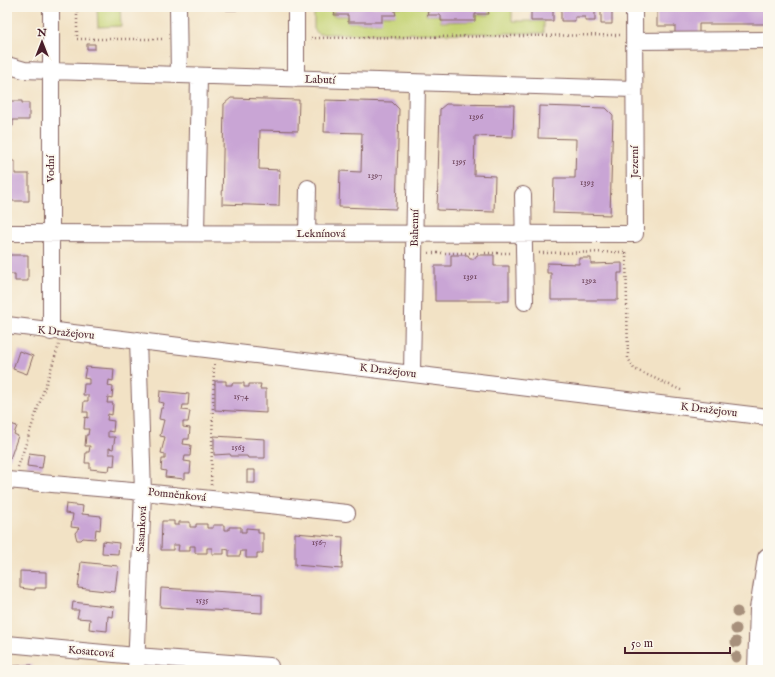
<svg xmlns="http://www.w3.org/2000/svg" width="775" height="677" viewBox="0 0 775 677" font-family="'IM FELL English',serif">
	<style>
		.green { fill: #c5d375; stroke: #887950 }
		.building { fill: #c9a5d5 }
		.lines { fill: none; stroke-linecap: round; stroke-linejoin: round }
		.minor-casing { stroke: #856361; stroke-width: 18 }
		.major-casing { stroke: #856361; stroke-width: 22 }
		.path { stroke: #856361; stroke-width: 2.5; stroke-dasharray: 1 3; stroke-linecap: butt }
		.minor { stroke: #fff; stroke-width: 16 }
		.major { stroke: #fff; stroke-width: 20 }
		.tree { fill: #a7907b }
		.labels { text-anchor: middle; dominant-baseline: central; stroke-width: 3.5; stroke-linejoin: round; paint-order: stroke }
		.number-label { font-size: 9px; fill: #6a4056 }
		.street-label { font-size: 11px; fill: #4a1f2b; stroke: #fbf7ec }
	</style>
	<rect width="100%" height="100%" fill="#fbf7ec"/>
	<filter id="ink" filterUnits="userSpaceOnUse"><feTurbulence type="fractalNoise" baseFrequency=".025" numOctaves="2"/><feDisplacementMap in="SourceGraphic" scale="8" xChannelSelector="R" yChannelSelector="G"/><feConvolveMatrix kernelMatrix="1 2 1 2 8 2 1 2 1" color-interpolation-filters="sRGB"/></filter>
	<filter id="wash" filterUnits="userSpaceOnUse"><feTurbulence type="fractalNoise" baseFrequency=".012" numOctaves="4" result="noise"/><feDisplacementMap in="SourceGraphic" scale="16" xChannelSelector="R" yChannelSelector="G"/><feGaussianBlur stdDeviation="0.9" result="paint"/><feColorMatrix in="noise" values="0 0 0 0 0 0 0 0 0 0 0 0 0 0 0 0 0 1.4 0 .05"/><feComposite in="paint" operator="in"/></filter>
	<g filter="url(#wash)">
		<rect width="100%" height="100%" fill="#f2e2c5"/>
		<path class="green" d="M97,7h23l1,19 -23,1z
			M314,7h21l-2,9h14l1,6h33v-7h14l-2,-8h35l-2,8h14l1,7 33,-1 1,-6h14l-2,-8h25v14h32v12l-226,1 -4,-5z"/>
		<g id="blocks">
			<path class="building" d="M226,7h11v3h-11z
				M336,7h58l2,8h-14v7h-34v-7h-14z
				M429,7h58l2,7h-14v7h-34v-6h-14z
				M531,7h22v14h-22z
				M561,7h34v14h-10v-4h-10v4h-14z
				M657,7h111v17h-69v13h-24v-11h-18z
				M601,10h11v14h-11z
				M87,44h8v5h-8z
				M231,98l68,2 -1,31 -38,-1 -1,39 21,1 -1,36 -57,-2 2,-100z
				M325,100l67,2 7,7 -3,100 -57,-2 1,-36 21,1 1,-39 -38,-1z
				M10,101h12v2h7v17h-16v6h-6v-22h3z
				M446,104l68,1 -1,32 -38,-1 -1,39 21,1 -1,36 -57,-2 3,-101z
				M539,106l67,2 7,7 -3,100 -57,-2 1,-35h21l1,-39 -38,-1z
				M7,161h8v13h14v27h-22z
				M7,255h21v26h-13v-7h-8z
				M451,255h17l2,4h4l3,-4h17v11h15v35h-74v-35h16z
				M579,258h12v6l31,-1v10h-4v27h-67v-27h-4v-10l32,1z
				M19,351l14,5 -6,18 -14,-5z
				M86,367l28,2 -1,12 -4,-1 -1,6 5,1 -1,11 -4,-1 -1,6h6l-1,12 -4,-1 -1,6 7,1 -1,11 -5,-1v6h7l-2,12 -4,-1v6h6l-1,12 -4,-1 -1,6 -19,-2v-6h-5l1,-11h3l1,-6h-5l1,-11h2l1,-6h-5l1,-12 3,1v-6h-5l1,-11h4v-6h-5l1,-11h5v-5l-5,-1z
				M215,381h11v4h6v-2h12v4h5v-3h12l-1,5h6v24l-51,-3z
				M160,391l29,3 -1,11h-5l-1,5 8,1 -2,11h-5v5l7,1 -1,11h-5l-1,5 8,1 -1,11h-5l-1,5 7,1 -1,11h-5v6l-20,-2 1,-6 -5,-1 1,-11h3v-5l-4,-1 4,-16 -5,-1 4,-16 -5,-1 2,-11h2l1,-5 -5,-1z
				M7,423l10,3 -3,8 4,2 -8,23 -3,-1z
				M214,436l51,3v19h-17l-1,-2h-16l-1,-2 -16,1z
				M29,453l15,2 -2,13 -15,-2z
				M247,470h8v13h-8z
				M66,504l17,2 -1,8 19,2 -1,14 -4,-1 -1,10 -12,-1 -2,2h-4l-2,-7 4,-5 -8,-1 2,-13 -8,-1z
				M162,521h12v4h5v-3h11v5h6v-3h11v4h6v-3h11v5h5v-3h12v5h5v-4l12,1v4h5v20h-6v5h-11v-7h-5l-1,5h-11v-6l-5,-1v5h-12v-6h-5v5h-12v-7h-5v5h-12l1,-6h-6v5h-12z
				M295,533l48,4 -1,32 -47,-4z
				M103,541l16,2 -1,11 -16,-1z
				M81,562l37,4 -3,26 -37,-4z
				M20,571l26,1v16h-11v2l-15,-2z
				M161,588l101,6v19l-102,-6z
				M73,602l41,5 -1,10 -5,-1 -1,15 -18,-2 1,-10 -13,-1 2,-8h-7z
				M32,665v5h-18l-1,-4z"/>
		</g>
	</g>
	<g filter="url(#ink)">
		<use href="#blocks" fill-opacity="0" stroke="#856361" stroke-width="1"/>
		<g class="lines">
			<defs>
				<path id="minor" d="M178,7l1,68
					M634,41l134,-1
					M7,65l17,5 27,1 583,18
					M296,79v-72
					M523,195l2,107
					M7,233l628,1 -1,-227
					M196,233l3,-157
					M307,234l1,-46
					M7,325l761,92
					M51,332v-325
					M412,373l5,-290
					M7,480l136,12 204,21
					M7,644l129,12 134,10
					M136,670l7,-178 -5,-152"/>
				<path id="major" d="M758,670l2,-61 8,-51"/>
			</defs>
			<use href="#minor" class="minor-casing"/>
			<use href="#major" class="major-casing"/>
			<path class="path" d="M77,7v32h87
				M311,38l309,-3
				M429,253h81
				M539,253l87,-1 2,106 6,11 49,22
				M18,467l41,-122
				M211,485l3,-121"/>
			<use href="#minor" class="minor"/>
			<use href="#major" class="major"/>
		</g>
		<g class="tree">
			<circle cx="737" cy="612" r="5.5"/>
			<circle cx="736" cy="629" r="5.5"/>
			<circle cx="736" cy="642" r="5.5"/>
			<circle cx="736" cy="657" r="5.5"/>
		</g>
	</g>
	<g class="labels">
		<g class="number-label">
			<text x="476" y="116">1396</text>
			<text x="459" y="161">1395</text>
			<text x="375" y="175">1397</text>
			<text x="587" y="182">1393</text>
			<text x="470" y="276">1391</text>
			<text x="589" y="280">1392</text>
			<text x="241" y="396">1574</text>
			<text x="238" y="447">1563</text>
			<text x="319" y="542">1567</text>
			<text x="202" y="600">1535</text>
		</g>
		<g class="street-label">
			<text transform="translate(320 80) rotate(2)">Labutí</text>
			<text transform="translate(635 162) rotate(-90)">Jezerní</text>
			<text transform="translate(51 169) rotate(-90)">Vodní</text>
			<text transform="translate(415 228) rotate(-89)">Bahenní</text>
			<text x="321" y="234">Leknínová</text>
			<text transform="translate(66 333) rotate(6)">K Dražejovu</text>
			<text transform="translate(388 371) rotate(7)">K Dražejovu</text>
			<text transform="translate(709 410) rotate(7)">K Dražejovu</text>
			<text transform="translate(177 495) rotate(6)">Pomněnková</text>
			<text transform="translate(142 529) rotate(-87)">Sasanková</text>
			<text transform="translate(91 652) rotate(5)">Kosatcová</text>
		</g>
	</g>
	<rect width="775" height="677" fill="none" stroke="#fbf7ec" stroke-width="24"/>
	<g transform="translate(42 42)" stroke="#fbf7ec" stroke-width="3" paint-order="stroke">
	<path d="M0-3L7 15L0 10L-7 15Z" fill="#4a1f2b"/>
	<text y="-6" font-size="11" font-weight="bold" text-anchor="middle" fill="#4a1f2b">N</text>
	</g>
	<path d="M625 647v6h105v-6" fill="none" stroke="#4a1f2b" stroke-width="2"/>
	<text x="631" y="647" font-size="12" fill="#4a1f2b" stroke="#fbf7ec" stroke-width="3" paint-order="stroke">50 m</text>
</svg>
